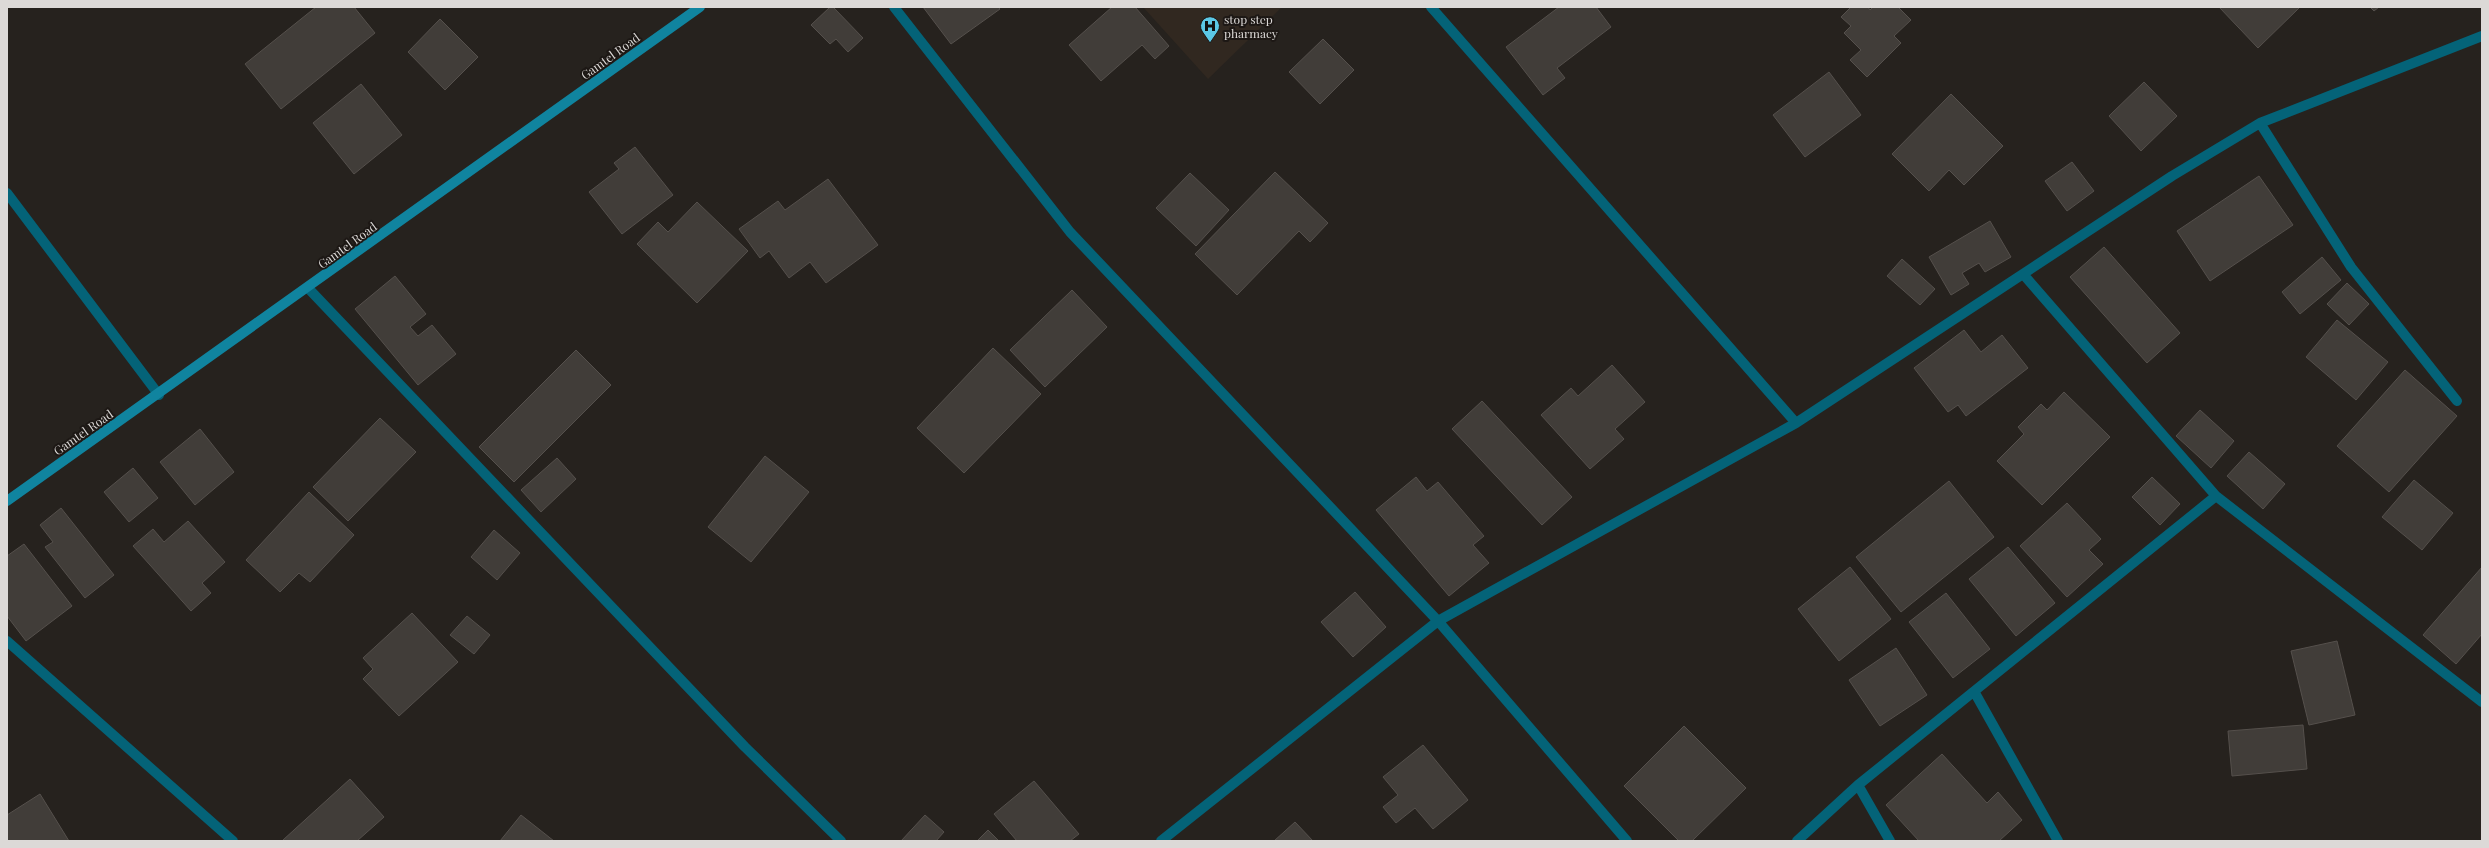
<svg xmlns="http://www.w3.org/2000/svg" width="2489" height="848" viewBox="0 0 2489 848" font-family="'Playfair Display',serif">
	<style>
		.built { fill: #312820 }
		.building { fill: #413d39; stroke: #55504c }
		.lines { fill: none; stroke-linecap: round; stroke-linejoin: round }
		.street { stroke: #046378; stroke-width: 10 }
		.secondary { stroke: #10849f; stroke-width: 10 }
		.labels { text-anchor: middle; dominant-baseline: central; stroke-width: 4; stroke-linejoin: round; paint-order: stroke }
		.poi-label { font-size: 12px; fill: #dcd9d7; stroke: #1d1815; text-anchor: start }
		.street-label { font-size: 12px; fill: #dcd9d7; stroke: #1d1815 }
	</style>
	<rect width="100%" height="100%" fill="#26221e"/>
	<path class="built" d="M1143,7h139l-74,72z"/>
	<path class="building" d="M316,7h38l21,26 -94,76 -36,-45z
		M830,7h3l30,31 -15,14 -12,-13 -6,5 -19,-19z
		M923,7h75l2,2 -49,35z
		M1112,7h23l34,39 -14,13 -13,-14 -41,36 -32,-36z
		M1559,7h37l15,20 -54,41 8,10 -22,17 -37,-48z
		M1851,7h17l2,3 3,-3h25l13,13 -17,16 7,7 -34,34 -17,-17 11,-10 -17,-17 7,-7 -10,-9z
		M2219,7h79l1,1 -41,40z
		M2370,7h9l-5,4z
		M440,19l38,38 -33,33 -37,-38z
		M1323,39l31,31 -34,34 -31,-32z
		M1829,72l32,43 -56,42 -32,-42z
		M2144,82l33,34 -36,35 -32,-35z
		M361,84l41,51 -48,39 -41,-51z
		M1951,94l52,52 -39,39 -15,-15 -20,21 -37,-37z
		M635,147l38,48 -51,39 -33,-42 30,-23 -5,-6z
		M2072,162l22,29 -27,20 -22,-30z
		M1275,172l53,51 -18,19 -11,-11 -62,64 -42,-41z
		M1190,173l39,37 -33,36 -40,-38z
		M2259,176l34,49 -83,56 -33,-50z
		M828,179l50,66 -52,38 -16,-21 -21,16 -20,-27 -9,7 -21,-29 39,-28 7,9z
		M697,202l51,49 -51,52 -60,-59 21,-22 10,10z
		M1990,221l21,36 -26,15 -6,-9 -17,10 7,11 -18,11 -22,-38z
		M2104,247l76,86 -33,30 -77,-86z
		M2322,257l19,23 -41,34 -18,-22z
		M1902,259l33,30 -15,16 -33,-29z
		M395,276l31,38 -16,13 8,9 14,-11 24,29 -38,31 -63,-76z
		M2347,283l22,21 -20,21 -22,-21z
		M1072,290l35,37 -62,60 -35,-37z
		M2337,320l51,42 -32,38 -50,-43z
		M1964,330l17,22 21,-17 26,33 -62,48 -8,-11 -10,7 -34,-44z
		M993,348l48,46 -77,79 -47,-45z
		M576,350l35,35 -97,97 -35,-35z
		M1612,365l33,37 -30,27 9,10 -34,30 -49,-54 30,-27 7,8z
		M2405,370l52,46 -68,76 -52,-46z
		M2064,392l46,45 -68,68 -45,-44 27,-27 -6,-7 23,-23 6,6z
		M1482,401l90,96 -30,28 -90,-96z
		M2200,410l34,31 -23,27 -35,-32z
		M380,418l36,34 -68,69 -35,-34z
		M200,429l34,43 -39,33 -35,-43z
		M2249,452l36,32 -22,25 -36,-33z
		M765,456l44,36 -58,70 -43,-35z
		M557,458l19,21 -35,33 -20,-22z
		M133,468l25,30 -29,24 -25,-30z
		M1416,477l11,14 11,-9 46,54 -11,9 16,18 -40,33 -73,-86z
		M2152,477l28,27 -20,21 -28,-28z
		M2414,480l39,33 -31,37 -40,-33z
		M1949,481l45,56 -93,75 -45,-55z
		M309,492l45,43 -44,47 -11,-9 -19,19 -34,-32z
		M2067,503l34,36 -12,11 14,14 -36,33 -47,-51z
		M61,508l53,67 -29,23 -40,-51 8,-5 -13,-17z
		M188,521l37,41 -23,21 9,10 -20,18 -58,-65 20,-17 11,13z
		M494,530l26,23 -23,27 -26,-23z
		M24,544l48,62 -46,35 -19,-25v-60z
		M2008,547l47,56 -39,33 -47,-57z
		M1850,567l41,52 -52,42 -41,-52z
		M2482,567v67l-26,30 -33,-29z
		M1355,592l31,35 -33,30 -32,-35z
		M1946,593l44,56 -37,29 -44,-56z
		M412,613l46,49 -59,54 -36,-37 10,-10 -10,-11z
		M467,616l23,19 -16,19 -24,-19z
		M2337,641l18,74 -46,10 -18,-74z
		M1896,648l31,47 -47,31 -31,-46z
		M2303,725l4,44 -75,7 -4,-45z
		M1684,726l62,62 -54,53h-13l-55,-55z
		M1423,745l45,55 -35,29 -18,-21 -19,15 -13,-16 15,-12 -15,-18z
		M1942,754l45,49 11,-11 24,28 -23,21h-80l-33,-36z
		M350,779l34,38 -27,24h-73l-1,-1z
		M1034,781l45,53 -9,7h-53l-23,-27z
		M40,794l29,47h-62v-26z
		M521,815l33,26h-54z
		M925,815l19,17 -8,9h-35z
		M1295,822l18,19h-39z
		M988,830l11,11h-22z"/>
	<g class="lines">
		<path class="street" d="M894,7l176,225 368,389 189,220
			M1431,7l365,416
			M2260,123l91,144 106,134
			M7,193l152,202
			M2023,274l193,222 266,206
			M308,288l437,459 96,94
			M7,641l226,200
			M1975,693l83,148
			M1858,785l32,56
			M1161,841l277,-220 358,-198 376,-247 88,-53 222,-87
			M1797,841l61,-56 358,-289"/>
		<path class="secondary" d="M7,501l693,-494"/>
	</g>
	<defs>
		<symbol id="hospital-pin" viewBox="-11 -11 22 30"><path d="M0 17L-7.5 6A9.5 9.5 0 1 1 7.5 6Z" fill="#5bc8e6" stroke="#1d1815"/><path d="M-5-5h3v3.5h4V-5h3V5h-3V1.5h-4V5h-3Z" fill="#111"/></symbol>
	</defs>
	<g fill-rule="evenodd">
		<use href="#hospital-pin" x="1199" y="15" width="22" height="30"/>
	</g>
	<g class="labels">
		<g class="poi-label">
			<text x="1224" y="19">stop step<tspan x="1224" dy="14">pharmacy</tspan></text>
		</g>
		<g class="street-label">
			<text transform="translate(610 56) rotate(-36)">Gamtel Road</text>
			<text transform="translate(347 245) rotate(-36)">Gamtel Road</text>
			<text transform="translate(83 432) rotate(-35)">Gamtel Road</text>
		</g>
	</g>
	<rect width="2489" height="848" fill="none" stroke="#dcd9d7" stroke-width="16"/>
</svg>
